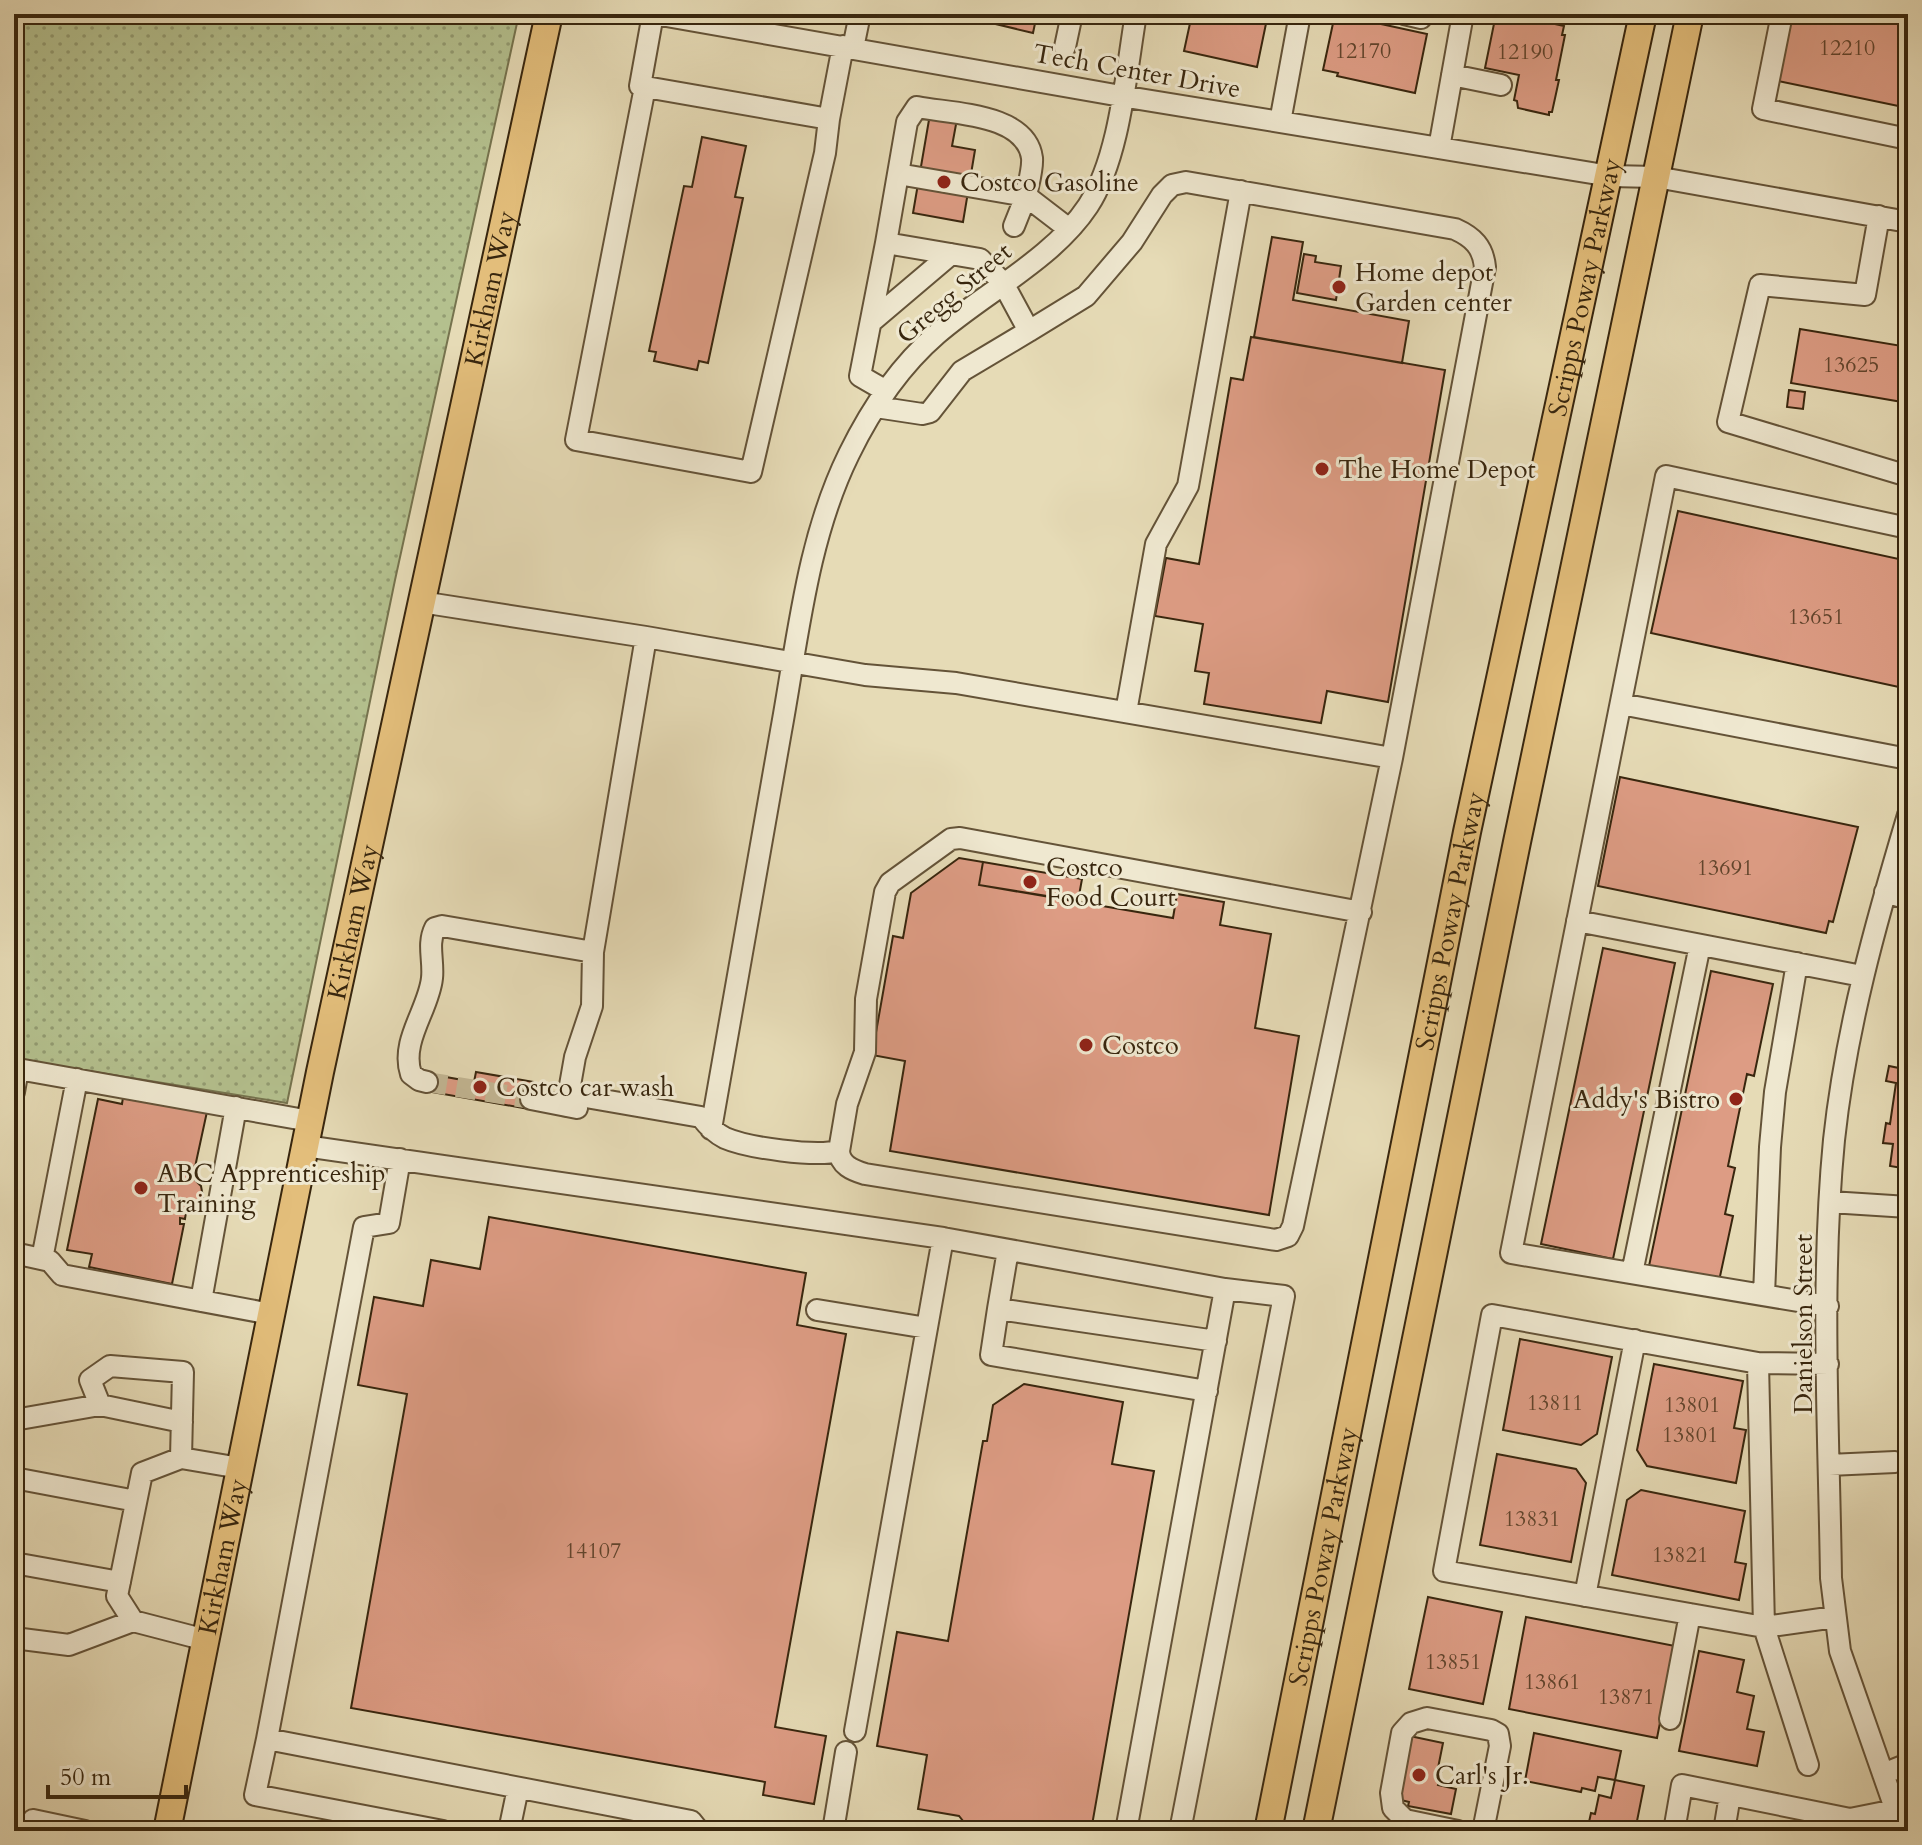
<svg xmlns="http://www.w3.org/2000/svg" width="1922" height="1845" viewBox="0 0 1922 1845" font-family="Cardo,serif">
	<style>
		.grass { fill: url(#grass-dots); stroke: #76734e; stroke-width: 2 }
		.building { fill: #dd9c84; stroke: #38260e; stroke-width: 2 }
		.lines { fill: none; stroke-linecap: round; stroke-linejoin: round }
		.minor-tunnel { stroke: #c3b794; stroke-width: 20; stroke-dasharray: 20 10; stroke-linecap: butt }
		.minor-casing { stroke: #645338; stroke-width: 24 }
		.major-casing { stroke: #38260e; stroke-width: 30 }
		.minor { stroke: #efe8d0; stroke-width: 20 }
		.major { stroke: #e3be7b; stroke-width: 26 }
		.poi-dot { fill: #8f2418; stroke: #efe8d0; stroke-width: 3 }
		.labels { text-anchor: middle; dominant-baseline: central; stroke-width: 6; stroke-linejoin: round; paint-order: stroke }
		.number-label { font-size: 22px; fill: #61442c }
		.street-label { font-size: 26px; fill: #38260e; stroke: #efe8d0 }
		.poi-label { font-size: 26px; fill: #38260e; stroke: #efe8d0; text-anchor: start }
	</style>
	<defs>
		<pattern id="grass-dots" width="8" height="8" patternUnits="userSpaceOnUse" patternTransform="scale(2)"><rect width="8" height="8" fill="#b4c08e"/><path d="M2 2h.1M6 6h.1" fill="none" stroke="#939c72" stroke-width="1.8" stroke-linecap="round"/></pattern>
	</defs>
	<rect width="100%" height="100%" fill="#e6dbb6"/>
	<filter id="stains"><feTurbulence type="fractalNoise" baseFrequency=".0025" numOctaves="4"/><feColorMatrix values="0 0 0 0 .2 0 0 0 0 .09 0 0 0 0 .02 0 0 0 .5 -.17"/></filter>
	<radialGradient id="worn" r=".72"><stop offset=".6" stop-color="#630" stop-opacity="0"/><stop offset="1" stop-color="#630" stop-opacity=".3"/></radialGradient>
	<path class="grass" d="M14,14h505l-124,566 -108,523 -273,-44z"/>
	<path class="building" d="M954,14h83l-4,19z
		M1192,14h76l-11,53 -73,-16z
		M1335,14l92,20 -12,59 -78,-17 1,-3 -15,-3z
		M1496,14h14l54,12 -2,9h3l-9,45h3l-7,32h-3v3l-31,-7 -1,-7 -3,-1 5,-25 -34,-7z
		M1792,14h116v94l-130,-27z
		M930,114l27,5 -5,27 23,4 -12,72 -50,-9z
		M702,137l44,9 -11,51 8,1 -35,165 -9,-2 -2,9 -43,-9 2,-9 -7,-1 35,-165 8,1z
		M1272,237l31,5 -10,58 116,21 -7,42 -148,-26z
		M1304,254l12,2 -1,6 26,4 -5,34 -39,-7z
		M1800,329l108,18v56l-117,-20z
		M1251,337l194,33 -57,332 -61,-11 -6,32 -117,-19 5,-31 -14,-2 8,-47 -48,-8 11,-58 33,6 32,-186 12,2z
		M1789,390l16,2 -2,17 -16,-2z
		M1678,511l230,50v128l-257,-56z
		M1620,777l238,50 -25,95 -4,-1 -3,12 -228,-47z
		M959,858l24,4 -4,23 194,33 4,-24 47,8 -4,23 51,9 -16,94 44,8 -30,179 -379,-64 15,-90 -33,-6 21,-119 10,2 8,-45z
		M983,862l99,17 -4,22 -99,-16z
		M1603,948l72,15 -62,296 -72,-15z
		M1711,971l62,13 -19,92 -7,-2 -19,92 7,2 -10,46 8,2 -14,65 -70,-15z
		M1908,1023v146l-18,-3 3,-22 -10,-1 3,-20 4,1 6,-41 -10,-2 3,-15 10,2z
		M476,1072l58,10 -5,27 -103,-18 3,-17 45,8z
		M124,1091l84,16 -13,60 -4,-1 -1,7 4,2 -1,3 8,8 2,11 -4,8 -13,7 -1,7 -5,-1v6h4l-12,60 -83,-17 3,-13 -25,-4 31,-151 24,5z
		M489,1217l317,56 -9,52 49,9 -71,393 51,9 -12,68 -51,-9 2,-13 -414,-74 56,-314 -49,-9 16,-88 49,9 8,-46 49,9z
		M1520,1339l92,18 -15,77 -16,11 -78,-15z
		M1654,1364l89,17 -9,47 12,2 -10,53 -89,-17 -10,-16z
		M1024,1384l99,18 -11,62 42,7 -63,360h-120l-12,-15 -41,-7 9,-54 -50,-9 20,-114 51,9 35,-200h4l6,-36z
		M1497,1454l79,15 10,14 -15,79 -91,-17z
		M1641,1490l104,21 -10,51 11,2 -7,36 -127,-25 15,-75z
		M1428,1597l74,15 -19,92 -74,-15z
		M1526,1617l149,29 -18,92 -148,-29z
		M1699,1651l45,9 -7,32 17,4 -7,33 17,3 -7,34 -78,-15z
		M1534,1733l87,18 -6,29 -17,-3 -3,14 -13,-3 -1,4 -56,-11z
		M1405,1735l38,8 -6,30h4l-3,12 18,4 -5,25 -43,-8 1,-4 -12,-3z
		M1615,1780l29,6 -9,45h-48l4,-18 4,1 4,-19 12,3z"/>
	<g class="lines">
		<path class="minor-tunnel" d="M427,1082l104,17"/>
		<defs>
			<path id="minor" d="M653,14l-13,72 189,33 14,-73
				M655,14l466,82 489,80 46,1 252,45
				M1404,14l17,4
				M1782,14l-19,95 145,30
				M1065,47l7,-33
				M853,48l7,-34
				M1452,75l49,10
				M645,87l-69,353 175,32 74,-319 4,-34
				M1280,122l20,-108
				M1439,148l24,-134
				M1879,216l-14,79 -105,-10 -32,137 180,54
				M1014,226l12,-30 43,33
				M886,243l21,-121 10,-15c35,7 109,6 115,51 1,11 -4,27 -6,38l-128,-22
				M872,321l79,-67
				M886,391l-26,-15 26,-133 94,16 23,24 26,48 57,-35 46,-54 30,-47 10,-10 14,-3 269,47c18,8 28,18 30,38l-93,491
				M876,407l46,7 8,-2 32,-41 67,-40
				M421,602l225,35 219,38 91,8 436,75 -99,468 -5,10 -12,4 -411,-66c-13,-4 -25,-9 -26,-23l8,-47 18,-52 1,-53 19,-107 5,-9 61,-44 9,-1 401,74
				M1621,704l287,55
				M1126,712l30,-168 32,-58 53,-295
				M1885,892l23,7
				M1577,921l285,55
				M427,1082l-8,-2 -8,-6c-11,-33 18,-65 21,-96 2,-17 -5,-34 3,-50l7,-2 151,26
				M14,1092l4,-23 292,52
				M531,1099l46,9
				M572,1101l-3,-10 6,-34 17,-51 1,-54 53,-315
				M566,1106l14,-10 121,21c7,9 14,16 24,21 23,10 90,19 114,13
				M711,1129c23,-133 47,-265 70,-398 17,-93 26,-192 68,-277 21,-43 51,-88 88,-120 47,-41 116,-75 151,-128 32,-49 38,-134 48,-192
				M305,1146l638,92 -88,493
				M400,1159l-11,64 -25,4 -97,512 424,82 8,10
				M1830,1202l78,5
				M943,1238l282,51 59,7 -104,535
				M1008,1250l-10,59 218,32
				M14,1253l36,8 12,14 209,39
				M42,1259l35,-180
				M1632,1273l68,-328
				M1764,1295l6,-148 5,-55 22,-129
				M201,1301l35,-194
				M1828,1306l-317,-53 155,-777 242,52
				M998,1309l-7,46 216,36
				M817,1310l110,18
				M1758,1363l-266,-48 -48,256 320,56 -6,-264 70,1
				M14,1420l86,-15
				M181,1458l2,-86 -73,-6 -20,14 10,25 82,17
				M1829,1465l66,-3
				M14,1478l122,23
				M14,1563l106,19
				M1585,1596l50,-256
				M14,1638l55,7 64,-24
				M206,1640l-73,-19 -16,-25 25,-123 39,-15 59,10
				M1670,1719l20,-105
				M267,1739l-12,56 188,36
				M1808,1765l-44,-138 71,-10
				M1883,1774l25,-10
				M32,1831l1,-11 52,11
				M509,1831l9,-43
				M833,1831l13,-79
				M1126,1831l99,-542
				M1458,1831l-53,-11 -12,-12 -2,-15 11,-60 9,-10 16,-5 64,12 7,4 2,12 -17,85
				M1674,1831l8,-46 168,34 45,-9
				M1724,1831l6,-36
				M1903,1831l-63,-180 -9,-73c-2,-145 -11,-293 3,-438 12,-112 42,-218 74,-325"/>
			<g id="major">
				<path id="s1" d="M167,1831l153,-759 229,-1058"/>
				<path id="s2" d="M1268,1831l199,-999 176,-818"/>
				<path d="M1316,1831l201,-989 173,-828"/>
			</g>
		</defs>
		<use href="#minor" class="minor-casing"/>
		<use href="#major" class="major-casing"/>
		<use href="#minor" class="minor"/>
		<use href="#major" class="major"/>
	</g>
	<g class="poi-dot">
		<circle cx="944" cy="182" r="8"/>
		<circle cx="1339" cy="287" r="8"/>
		<circle cx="1322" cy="469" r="8"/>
		<circle cx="1030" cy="882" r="8"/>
		<circle cx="1086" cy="1045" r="8"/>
		<circle cx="480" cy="1087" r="8"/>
		<circle cx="1736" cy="1099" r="8"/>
		<circle cx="141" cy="1188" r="8"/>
		<circle cx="1419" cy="1775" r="8"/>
	</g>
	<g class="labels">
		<g class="number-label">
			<text x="1847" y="48">12210</text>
			<text x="1363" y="51">12170</text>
			<text x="1525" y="52">12190</text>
			<text x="1851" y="365">13625</text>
			<text x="1816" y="617">13651</text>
			<text x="1725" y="868">13691</text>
			<text x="1555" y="1403">13811</text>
			<text x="1692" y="1405">13801</text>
			<text x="1690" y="1435">13801</text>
			<text x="1532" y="1519">13831</text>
			<text x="593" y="1551">14107</text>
			<text x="1680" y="1555">13821</text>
			<text x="1453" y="1662">13851</text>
			<text x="1552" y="1682">13861</text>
			<text x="1626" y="1697">13871</text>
		</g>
		<g class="street-label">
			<text transform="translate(1137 71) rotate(10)">Tech Center Drive</text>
			<text stroke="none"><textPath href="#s1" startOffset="1576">Kirkham Way</textPath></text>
			<text stroke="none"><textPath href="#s2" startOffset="1576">Scripps Poway Parkway</textPath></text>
			<text transform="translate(954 293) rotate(-40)">Gregg Street</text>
			<text stroke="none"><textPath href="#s1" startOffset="928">Kirkham Way</textPath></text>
			<text stroke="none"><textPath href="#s2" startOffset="928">Scripps Poway Parkway</textPath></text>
			<text transform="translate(1803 1324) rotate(-90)">Danielson Street</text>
			<text stroke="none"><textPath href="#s1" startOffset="280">Kirkham Way</textPath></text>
			<text stroke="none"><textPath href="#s2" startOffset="280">Scripps Poway Parkway</textPath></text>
		</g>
		<g class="poi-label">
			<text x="960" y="182">Costco Gasoline</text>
			<text x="1355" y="272">Home depot<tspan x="1355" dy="30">Garden center</tspan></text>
			<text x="1338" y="469">The Home Depot</text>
			<text x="1046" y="867">Costco<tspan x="1046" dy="30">Food Court</tspan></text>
			<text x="1102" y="1045">Costco</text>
			<text x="496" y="1087">Costco car wash</text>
			<text x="1720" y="1099" text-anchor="end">Addy's Bistro</text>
			<text x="157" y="1173">ABC Apprenticeship<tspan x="157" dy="30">Training</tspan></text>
			<text x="1435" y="1775">Carl's Jr.</text>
		</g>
	</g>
	<rect width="1922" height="1845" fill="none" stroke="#e6dbb6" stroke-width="48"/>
	<rect x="16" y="16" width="1890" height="1813" fill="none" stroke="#38260e" stroke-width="4"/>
	<rect x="24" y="24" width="1874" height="1797" fill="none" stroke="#38260e" stroke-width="2"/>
	<path d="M48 1785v12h138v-12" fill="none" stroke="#38260e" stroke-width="4"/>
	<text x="60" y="1785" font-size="24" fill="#38260e" stroke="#efe8d0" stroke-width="6" paint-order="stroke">50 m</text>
	<rect width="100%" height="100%" filter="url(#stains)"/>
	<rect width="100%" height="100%" fill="url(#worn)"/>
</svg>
